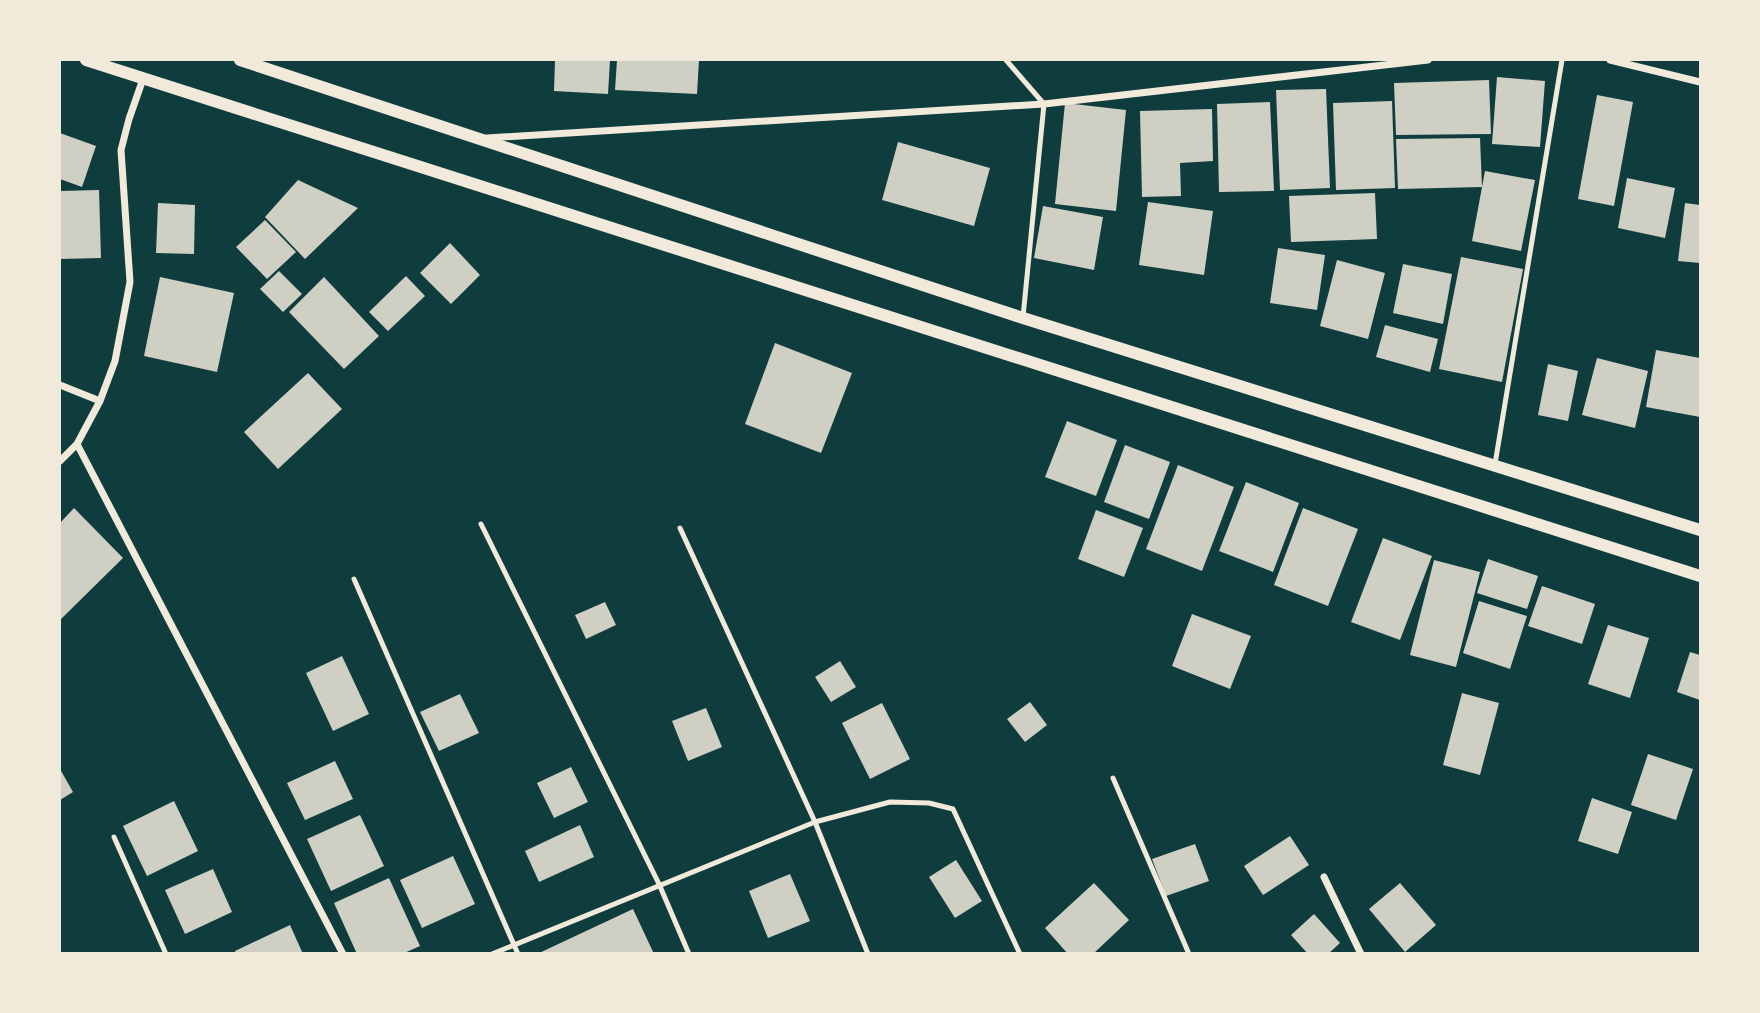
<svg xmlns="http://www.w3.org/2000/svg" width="1760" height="1013" viewBox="0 0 1760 1013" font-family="'DejaVu Sans',sans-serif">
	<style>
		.building { fill: #cfcfc3 }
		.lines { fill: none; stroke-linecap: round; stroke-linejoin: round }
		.service { stroke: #f1e9da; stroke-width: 5 }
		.minor { stroke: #f1e9da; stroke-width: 7 }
		.tertiary { stroke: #f1e9da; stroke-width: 12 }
	</style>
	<rect width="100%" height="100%" fill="#0f3d3e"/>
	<path class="building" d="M555,60h55l-2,34 -54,-3z
		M617,60h82l-2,34 -82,-4z
		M1497,77l48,4 -5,66 -48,-3z
		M1489,80l2,54 -95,1 -2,-52z
		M1326,89l4,99 -50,2 -4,-100z
		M1597,95l36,7 -19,104 -36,-7z
		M1392,101l3,87 -59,2 -3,-87z
		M1270,102l4,89 -55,1 -2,-88z
		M1065,103l61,7 -10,101 -61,-7z
		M1212,109l1,52 -33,2 1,33 -39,1 -2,-86z
		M60,133l36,13 -14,41 -22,-8z
		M1480,138l2,49 -84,2 -2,-50z
		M898,142l92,26 -16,58 -92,-26z
		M1485,171l50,9 -14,71 -49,-10z
		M1627,178l48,10 -10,50 -47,-10z
		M298,180l60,28 -53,51 -40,-42z
		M99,190l2,68 -41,1v-68z
		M1375,193l2,46 -86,3 -2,-46z
		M1148,202l65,9 -9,64 -65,-10z
		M158,203l37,2 -1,49 -38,-1z
		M1685,203l15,2v58l-22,-2z
		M1043,206l60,11 -9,53 -60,-12z
		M265,220l31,32 -29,27 -31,-32z
		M450,243l30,32 -29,29 -31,-31z
		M1278,248l47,7 -8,55 -47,-7z
		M1461,257l62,12 -21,113 -63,-13z
		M1337,260l48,13 -17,66 -48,-13z
		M1403,264l49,10 -9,50 -50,-11z
		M279,271l23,23 -19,18 -23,-23z
		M406,276l19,20 -37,35 -19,-19z
		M160,277l74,16 -17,79 -73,-16z
		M324,277l55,59 -35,33 -55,-57z
		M1385,325l53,14 -8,33 -54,-15z
		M775,343l77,30 -31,80 -76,-29z
		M1656,350l44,8v59l-54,-10z
		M1597,358l51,13 -13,57 -53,-13z
		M1548,364l30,7 -10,50 -30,-6z
		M308,373l34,36 -64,60 -34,-37z
		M1067,421l50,19 -21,56 -51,-19z
		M1125,445l45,17 -21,57 -45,-17z
		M1178,465l56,22 -32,84 -56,-22z
		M1246,482l53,21 -26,69 -54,-21z
		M74,508l49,50 -63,62v-97z
		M1303,508l55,21 -30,77 -54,-21z
		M1096,510l47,18 -19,49 -46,-18z
		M1383,538l49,18 -32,84 -49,-18z
		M1488,559l50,17 -11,33 -50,-16z
		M1434,560l46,12 -24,95 -46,-12z
		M1542,586l53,18 -13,40 -54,-18z
		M1479,601l48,15 -17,53 -47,-16z
		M605,602l11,23 -30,14 -11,-24z
		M1192,614l59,22 -21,53 -58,-23z
		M1608,625l41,13 -19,60 -42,-14z
		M1690,652l10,3v45l-23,-8z
		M342,656l27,58 -36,17 -27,-58z
		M840,661l16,26 -25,15 -16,-25z
		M1462,693l37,10 -19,72 -37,-10z
		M460,694l19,39 -40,18 -19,-39z
		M1030,702l17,23 -22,17 -18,-23z
		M882,703l28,56 -40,20 -28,-56z
		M706,708l16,39 -34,14 -16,-40z
		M1648,754l45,15 -17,51 -45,-15z
		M335,761l18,38 -48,21 -18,-37z
		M571,767l17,35 -34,16 -17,-35z
		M60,769l13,23 -13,8z
		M1592,798l40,14 -14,42 -40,-13z
		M174,801l24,50 -51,25 -24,-50z
		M360,815l24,51 -53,25 -24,-52z
		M580,825l14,32 -55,25 -14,-31z
		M1290,836l19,29 -46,30 -19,-29z
		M1195,844l14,37 -43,15 -14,-37z
		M453,856l22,48 -53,24 -22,-48z
		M956,860l26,41 -27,17 -26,-41z
		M213,869l19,43 -47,22 -20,-44z
		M790,874l20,47 -42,17 -19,-47z
		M389,878l31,68 -18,8h-45l-23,-51z
		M1094,883l35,37 -36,34h-25l-23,-26z
		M1400,883l36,42 -31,27 -36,-43z
		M633,909l21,45h-117z
		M1314,914l26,29 -12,11h-20l-17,-19z
		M290,925l13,29h-67l-1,-3z"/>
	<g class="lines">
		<path class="service" d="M1006,60l38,44 -21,213
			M1495,464l67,-404
			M481,524l178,360 30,70
			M680,528l135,294 53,132
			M354,579l164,375
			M1113,778l76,176
			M114,837l52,117
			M492,954l323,-132 75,-20 39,1 24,6 67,145"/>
		<path class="minor" d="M1610,60l90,22
			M487,138l557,-34 384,-44
			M60,385l40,16
			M77,444l266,510
			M60,461l17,-17 23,-43 15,-40 15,-79 -9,-132 8,-31 14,-40
			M1324,877l37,77"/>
		<path class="tertiary" d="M86,60l1614,516
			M240,60l783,258 677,212"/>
	</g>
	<rect width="1760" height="1013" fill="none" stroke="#f1e9da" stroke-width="122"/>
</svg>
